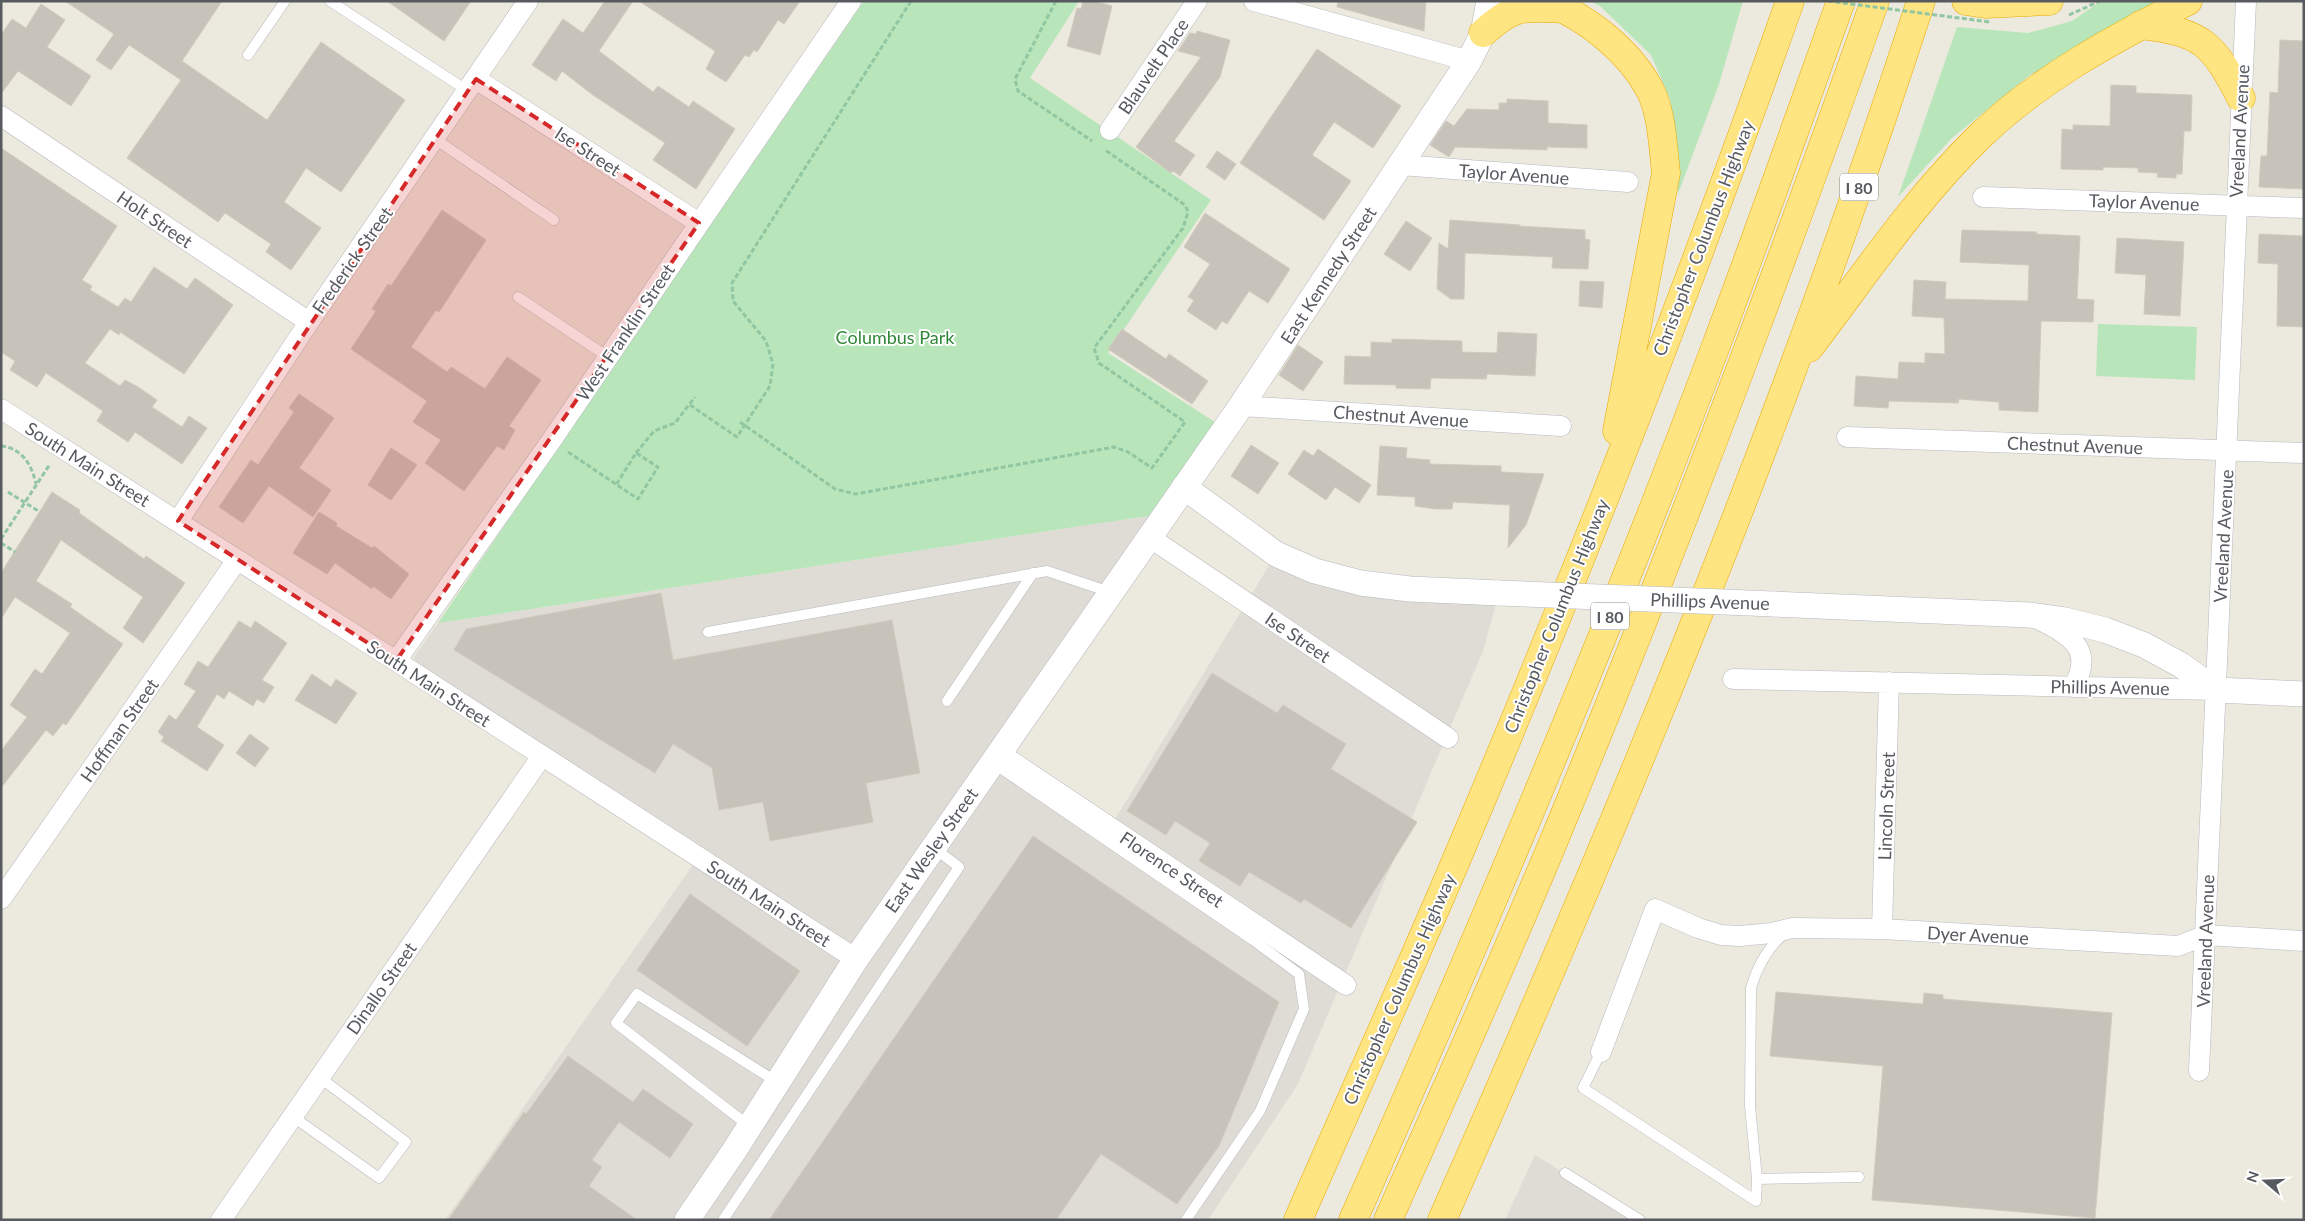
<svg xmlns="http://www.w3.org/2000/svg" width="2305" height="1221" viewBox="0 0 2305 1221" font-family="Lato,sans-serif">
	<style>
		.industrial { fill: #dfdcd6 }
		.green { fill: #b8e6ba }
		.building { fill: #c7c3bb; stroke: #d1cbbc }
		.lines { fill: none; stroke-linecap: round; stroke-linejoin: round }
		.service-casing { stroke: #b6b9be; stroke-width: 11 }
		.minor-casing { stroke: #b6b9be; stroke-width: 21 }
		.tertiary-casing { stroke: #b6b9be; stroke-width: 26 }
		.motorway-casing { stroke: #eaaa00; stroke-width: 29 }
		.path { stroke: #91c6a2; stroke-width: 3; stroke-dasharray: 5 2.5; stroke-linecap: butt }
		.service { stroke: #fff; stroke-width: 10 }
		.minor { stroke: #fff; stroke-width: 20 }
		.tertiary { stroke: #fff; stroke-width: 25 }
		.motorway { stroke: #ffe482; stroke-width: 28 }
		.tertiary-bridge-casing { stroke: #b6b9be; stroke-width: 26; stroke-linecap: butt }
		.path-bridge { stroke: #91c6a2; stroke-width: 3; stroke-dasharray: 5 2.5; stroke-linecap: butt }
		.tertiary-bridge { stroke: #fff; stroke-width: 25 }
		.marked { fill: #d62828; fill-opacity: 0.2; stroke: #d62828; stroke-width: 4; stroke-dasharray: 10 6; stroke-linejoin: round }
		.labels { text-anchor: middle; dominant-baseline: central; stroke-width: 4; stroke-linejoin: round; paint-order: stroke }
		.shield { fill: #fff; stroke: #898c90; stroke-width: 1 }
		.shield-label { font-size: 16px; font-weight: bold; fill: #575b60 }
		.street-label { font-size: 18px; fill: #575b60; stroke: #fff }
		.park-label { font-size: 18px; fill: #308737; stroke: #fff }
	</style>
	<rect width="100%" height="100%" fill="#ece9de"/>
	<path class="industrial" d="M1161,514l-160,237 110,75 165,-272 39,17 184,22 -16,58 -185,433 -90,136h-763l257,-368 -292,-189 28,-40z
		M1535,1155l105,65h-135z"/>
	<path class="green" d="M864,1h215l-49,77 181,122 -103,153 113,73 -60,88 -723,109z
		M1589,1h154l-24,83 -41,110 -8,-95 -19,-44 -51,-49z
		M2101,1h63l-134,74 -78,63 -54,59 59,-170 71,6 44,-12z
		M2098,324l99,3 -2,53 -99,-4z"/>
	<path class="building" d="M65,1h157l-40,60 85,59 54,-78 84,58 -64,92 -35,-24 -22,34 37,26 -30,42 -25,-18 5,-8 -46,-31 -7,9 -91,-64 54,-78 -52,-35 -18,25 -15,-10 18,-26z
		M387,1h84l-27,40z
		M605,1h28l-34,50 54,41 5,-6 31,21 4,-6 42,28 -39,60 -43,-29 12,-17 -72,-48 -31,-24 -6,10 -24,-16 31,-46 20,14z
		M639,1h161l-16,23 -6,-4 -21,32 -3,-2 -5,7 -4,-2 -19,27 -20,-13 9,-18z
		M1083,1h11l18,5 -12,49 -33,-9 10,-38 4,1z
		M1338,1h88l-2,30 -87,-24z
		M41,4l24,16 -18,27 44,29 -20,30 -53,-35 -17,23v-59l11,-16 14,9z
		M1197,31l33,9 -10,37 -46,64 21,14 -15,21 -7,-5 -2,2 -35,-26 65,-90 -23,-6 12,-18 6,1z
		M2280,40l24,1v148l-45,-2 2,-31h6l3,-64 8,1z
		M1317,49l84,57 -28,42 -39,-26 -22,33 39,26 -27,39 -84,-57z
		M2111,85l25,1v7l56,2 -1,36h-7l-2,43h-6v4l-19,-1 1,-4 -20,-1v-4l-35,-1v3l-42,-1 1,-40 11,1v-5l37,1z
		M1507,99l41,2v22l39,2v23l-40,-1v3l-92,-3 -6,10 -19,-12 16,-24 8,5 13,-17 32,1v-7h8z
		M1,148l116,78 -35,54 10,6 -2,4 28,17 7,-9 6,4 23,-35 33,22 8,-11 38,27 -49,69 -64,-42 -1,3 -9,-6 -25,34 35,23 5,-6 13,7 19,13 -5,7 30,20 7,-11 18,12 -25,36 -47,-32 -7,10 -31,-21 6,-10 -57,-38 -9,14 -27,-17 5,-9 -14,-9z
		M1217,151l19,13 -11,16 -19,-13z
		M442,210l44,30 -47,72 -3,-2 -25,37 36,25 4,-5 34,22 22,-32 34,23 -32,46 6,4 -11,20 -7,-4 -33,45 -39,-28 16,-23 -28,-18 14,-21 -76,-52 25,-38 -4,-2 16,-25 3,2z
		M1205,213l85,56 -22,34 -19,-12 -22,33 -5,-3 -6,9 -29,-19 7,-11 -6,-3 22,-33 -26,-17z
		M1450,220l70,5 -1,1 66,4v9l5,1 -2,29 -36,-1 1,-11 -88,-4 -1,46h-13l-14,-10 2,-46 9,6z
		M1406,221l26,17 -22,33 -26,-17z
		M1962,230l75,2 -1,2 44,2 -3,63 17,1 -1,22 -52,-1 -3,91 -39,-2v-8l-40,-3 -1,4 -69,-2 -1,7 -34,-2 2,-30 42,3 1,-17 26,1v-10l20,1 -1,-36 -32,-2 2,-36 32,2 -1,17 83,2 1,-36 -69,-3z
		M2259,234l45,2v91l-27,-1 1,-62 -20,-1z
		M2117,238l67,4 -4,74 -36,-2 2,-39 -31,-2z
		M1580,281l24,1 -2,26 -23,-2z
		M1122,329l44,30 3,-5 39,27 -16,23 -84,-55z
		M1498,332l39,2 -2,42 -48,-2 -1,5 -55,-1 -1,11 -34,-1v-3l-52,-1 1,-28 26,1v-15l21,1v-4l70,2v11l35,1z
		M1298,345l25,17 -20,29 -24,-16z
		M299,394l35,24 -35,50 32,22 -18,27 -44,-31 -26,37 -24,-16 32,-47 7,5 36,-53 -5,-4z
		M1251,445l28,18 -21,31 -27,-18z
		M1380,446l27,2 -1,10 24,2v4l71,2v6l43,2 -18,51 -18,23 2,-43 -57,-3 -1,7h-17l-20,-3v-9l-38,-2z
		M391,448l26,17 -26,35 -23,-15z
		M1318,449l53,36 -12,18 -24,-16 -9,13 -38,-26 16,-24 9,6z
		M52,492l28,18 -1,3 65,46 2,-3 39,27 -42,60 -20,-15 20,-31 -82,-57 -25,41 36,23 -2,3 53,37 -57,81 -3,-2 -10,13 -7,-6 -45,58v-37l26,-34 -17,-12 25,-36 7,5 28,-41 -55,-36 -14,22v-46z
		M319,512l18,11 -1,3 36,22 2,-2 35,28 -18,25 -18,-13 -1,3 -37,-26 -8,11 -34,-21z
		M661,593l12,67 219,-40 28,153 -54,10 7,39 -103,19 -7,-39 -44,8 -7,-42 -39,-24 -18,29 -201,-123 12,-21z
		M239,621l12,7 4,-7 32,22 -25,37 12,7 -10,16 -7,-4 -4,7 -24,-15 -5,8 -7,-5 -20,33 27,18 -17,26 -46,-30 3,-4 -6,-5 11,-17 7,5 20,-29 -12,-7 14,-23 10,6z
		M1212,673l65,40 6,-8 63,39 -15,25 86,53 -66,106 -47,-29 -3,4 -52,-31 -9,14 -41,-25 11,-18 -35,-22 -9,14 -39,-24z
		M312,674l19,13 5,-8 21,14 -21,31 -41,-24z
		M250,734l19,14 -14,19 -19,-14z
		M1033,836l246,166 -60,144 -42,58 -76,-50 -45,66h-287z
		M690,894l110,77 -53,75 -110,-76z
		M1776,992l147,12 1,-11 19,2v4l169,14 -17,205 -223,-18 11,-134 -113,-10z
		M568,1056l65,46 10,-13 50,35 -23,34 -51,-36 -27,38 10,7 -13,19 48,34h-189l76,-108 2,2z"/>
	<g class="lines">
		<defs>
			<path id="service" d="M330,1l138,90
				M248,55l37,-54
				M435,139l119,81
				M518,297l90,60
				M708,632l339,-61 63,21
				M947,701l86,-128
				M993,763l260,177 46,34 5,35 -44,102 -74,109
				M1601,1052l-18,36 173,113 1,-22 -7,-73 1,-118c6,-21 17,-41 34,-55
				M292,1116l87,62 27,-36 -87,-65
				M749,1126l-133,-103 21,-29 140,88
				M1565,1173l75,47
				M1757,1179l102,-2
				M723,1220l236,-353 -25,-19"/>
			<path id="minor" d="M1254,1l215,60
				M476,79l223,144
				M1,116l308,206
				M1110,130l87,-129
				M1400,165l228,17
				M1983,197l321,11
				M1241,406l320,20
				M1,409l395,252 460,298
				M1847,437l457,16
				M178,521l131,-199 219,-321
				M1149,537l299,201
				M2040,620c31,15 55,31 33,67
				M396,661l155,-220 300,-440
				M1733,679l483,11
				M999,753l347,232
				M1,899l236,-339
				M1882,929l7,-247
				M1601,1052l54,-143 43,19 23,7 19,1 32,-3 20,-5 90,1 296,17 28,-11 98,6
				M2199,1071l47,-1070
				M221,1220l321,-464"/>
			<path id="tertiary" d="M1184,487l92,67 39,17 46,12 49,6 89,4
				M1774,604l255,11 36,5 40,10 39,15 37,20 35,25 88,4
				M687,1220l47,-69 122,-192 385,-553 159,-241 69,-104 14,-28 6,-32"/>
			<path id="motorway" d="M1547,1c41,18 82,49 103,89 12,23 13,58 16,83l-49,258
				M1966,1l19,3 64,-3
				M2140,25c62,7 73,18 101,73
				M1483,33c31,-29 41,-26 81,-24
				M1809,348c55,-72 106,-149 171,-212 59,-57 135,-98 208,-135
				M1298,1220c52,-119 106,-237 157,-357 120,-283 233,-571 335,-862
				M1353,1220c129,-289 253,-581 364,-877 43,-114 83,-228 124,-342
				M1388,1220c59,-133 119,-265 174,-399 112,-271 215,-544 313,-820
				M1442,1220c177,-399 344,-803 479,-1219"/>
		</defs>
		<use href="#service" class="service-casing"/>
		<use href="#minor" class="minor-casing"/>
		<use href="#tertiary" class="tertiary-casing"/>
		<use href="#motorway" class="motorway-casing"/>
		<path class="path" d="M1056,1l-41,78 3,12 74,50
			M2069,15l31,-14
			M690,405l47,32 33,-51 3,-22 -7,-23 -33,-40 -1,-18 179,-282
			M740,422l95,67 21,5 258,-47 14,5 24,16 33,-46 -86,-59 -5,-15 89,-120 5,-16 -3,-7 -80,-55
			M1,446c21,2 31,19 35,38
			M568,452l70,47 20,-32 -22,-14 -20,32
			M636,453l18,-22 21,-8 20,-26
			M8,492l32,20
			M1,539l49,-75
			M1,543l14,9"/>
		<use href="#service" class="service"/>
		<use href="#minor" class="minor"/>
		<use href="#tertiary" class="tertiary"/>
		<use href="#motorway" class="motorway"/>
		<defs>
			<path id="tertiary-bridge" d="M1499,593l275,11"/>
		</defs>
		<use href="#tertiary-bridge" class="tertiary-bridge-casing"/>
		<path class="path-bridge" d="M1828,1l162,21"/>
		<use href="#tertiary-bridge" class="tertiary-bridge"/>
	</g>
	<path class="marked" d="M476,79l223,144 -303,438 -218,-140z"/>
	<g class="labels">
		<g class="shield">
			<rect x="1840" y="173.5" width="38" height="27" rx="4"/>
			<rect x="1591" y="602.5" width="38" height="27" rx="4"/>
		</g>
		<g class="shield-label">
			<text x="1859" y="187">I 80</text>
			<text x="1610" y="616">I 80</text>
		</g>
		<g class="street-label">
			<text transform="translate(1153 66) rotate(-56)">Blauvelt Place</text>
			<text transform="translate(2239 131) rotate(-87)">Vreeland Avenue</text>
			<text transform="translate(588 151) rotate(33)">Ise Street</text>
			<text transform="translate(1514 174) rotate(4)">Taylor Avenue</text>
			<text transform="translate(2144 202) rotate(2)">Taylor Avenue</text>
			<text transform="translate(155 219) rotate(34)">Holt Street</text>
			<text transform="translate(1703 238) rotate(-69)">Christopher Columbus Highway</text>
			<text transform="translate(352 260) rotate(-55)">Frederick Street</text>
			<text transform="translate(1328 275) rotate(-57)">East Kennedy Street</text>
			<text transform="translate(625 332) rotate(-56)">West Franklin Street</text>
			<text transform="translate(1401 416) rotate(4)">Chestnut Avenue</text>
			<text transform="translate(2075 445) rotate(2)">Chestnut Avenue</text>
			<text transform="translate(88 464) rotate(32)">South Main Street</text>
			<text transform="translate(2223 536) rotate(-87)">Vreeland Avenue</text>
			<text transform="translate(1710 601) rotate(2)">Phillips Avenue</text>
			<text transform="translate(1556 616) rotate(-68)">Christopher Columbus Highway</text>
			<text transform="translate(1298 637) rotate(34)">Ise Street</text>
			<text transform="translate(429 683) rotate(33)">South Main Street</text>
			<text transform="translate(2110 687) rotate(1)">Phillips Avenue</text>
			<text transform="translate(119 730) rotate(-55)">Hoffman Street</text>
			<text transform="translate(1886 806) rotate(-88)">Lincoln Street</text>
			<text transform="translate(931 850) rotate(-55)">East Wesley Street</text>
			<text transform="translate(1172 869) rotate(34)">Florence Street</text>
			<text transform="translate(769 903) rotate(33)">South Main Street</text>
			<text transform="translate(1978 935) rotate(3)">Dyer Avenue</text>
			<text transform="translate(2205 941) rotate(-88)">Vreeland Avenue</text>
			<text transform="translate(381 988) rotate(-55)">Dinallo Street</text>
			<text transform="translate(1399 989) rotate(-66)">Christopher Columbus Highway</text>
		</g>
		<g class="park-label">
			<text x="895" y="337">Columbus Park</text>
		</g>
	</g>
	<rect width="2305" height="1221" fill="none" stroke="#575b60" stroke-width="5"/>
	<g transform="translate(2265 1181) rotate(289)" stroke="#ffffff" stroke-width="4" paint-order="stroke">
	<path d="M0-4L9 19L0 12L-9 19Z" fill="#575b60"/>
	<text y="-8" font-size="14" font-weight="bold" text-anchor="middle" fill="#575b60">N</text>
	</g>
</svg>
